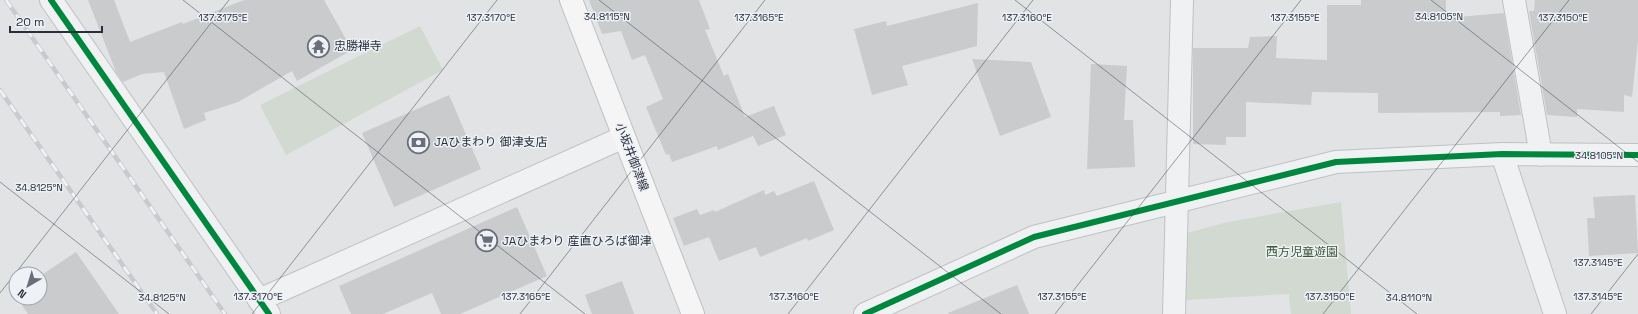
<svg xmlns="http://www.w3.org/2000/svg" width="1638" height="314" viewBox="0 0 1638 314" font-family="'Space Grotesk','Noto Sans JP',sans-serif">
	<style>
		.green { fill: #d1d9d1 }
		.building { fill: #c9cbcd }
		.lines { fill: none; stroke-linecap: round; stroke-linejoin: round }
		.minor-casing { stroke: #bfc1c3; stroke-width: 24 }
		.major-casing { stroke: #bec0c3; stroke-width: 24 }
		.minor { stroke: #f0f1f2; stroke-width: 22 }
		.major { stroke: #f5f5f6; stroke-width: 22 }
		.rail-casing { stroke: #c9cacd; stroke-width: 4.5 }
		.rail { stroke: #eef1f5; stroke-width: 3; stroke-dasharray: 9; stroke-linecap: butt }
		.cycleway-casing { stroke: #eef1f5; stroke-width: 8 }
		.cycleway { stroke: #00873e; stroke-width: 6 }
		.ticks { fill: none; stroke: #292f3d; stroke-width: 1; stroke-opacity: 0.45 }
		.labels { text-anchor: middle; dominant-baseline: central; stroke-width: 3; stroke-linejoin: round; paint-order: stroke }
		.poi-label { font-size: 12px; fill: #292f3d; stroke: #eef1f5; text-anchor: start }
		.street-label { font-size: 12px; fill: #292f3d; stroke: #eef1f5 }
		.park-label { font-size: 12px; fill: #3c5738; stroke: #eef1f5 }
		.ticks-label { font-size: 10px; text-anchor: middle; fill: #292f3d; stroke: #eef1f5; stroke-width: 3; stroke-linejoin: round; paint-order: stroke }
	</style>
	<rect width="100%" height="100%" fill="#e1e3e5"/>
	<path class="green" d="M420,26l23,44 -157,85 -26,-50z
		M1341,202l10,112h-60l-2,-20 -104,6 2,-67 41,-11z"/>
	<path class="building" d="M88,0h26l16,42 52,-20 1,2 61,-24h80l28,50 -55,31 -5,-10 -54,31 -34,11 2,7 -22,9 -20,-57 -22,2 -19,8 -7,-10z
		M589,0h110l11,29 -5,1 19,46 4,-2 17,43 29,-11 12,29 -28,11 -10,-21 5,11 -35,14 -1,-4 -45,16 -3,-8 -3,1 -20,-48 17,-8 -18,-44 -13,5 -11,-29 -19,3z
		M1361,0h85v18l58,-5 17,102 -21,1v-4l-122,1v-20l-66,-1 -1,13 -65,-3v35h-20v8l-33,-1v-96h55l2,-11 27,-1 -1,22 51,2v-55h34z
		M1535,0h103v40l-6,57 -8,-2v17l-47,-3v8l-30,-2 -18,-104h5z
		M978,3l-1,43 -75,20 6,19 -36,10 -18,-66 32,-8 1,5z
		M972,59l59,3 20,55 -51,19z
		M1091,64l36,2 -3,54h9l2,47 -48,2z
		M449,95l32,74 -87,38 -32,-74z
		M814,181l20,49 -26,11 -1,-3 -47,19 -4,-10 -37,14 -10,-24 -25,9 -11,-28 24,-9 3,6 14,-5 1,2 49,-22 1,5 9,-4 3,5z
		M1635,195l3,58 -49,3 -2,-38h8l-2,-21z
		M517,207l30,69 -87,38h-19l-9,-21 -49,21h-32l-12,-28z
		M76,252l43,62h-91l-11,-16h23v-22z
		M622,281l12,33h-42l-7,-19z
		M1017,285l12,29h-80l-1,-1z"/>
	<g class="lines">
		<defs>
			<path id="minor" d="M51,0l218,314
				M1514,0l27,155
				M1502,154l53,160
				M259,300l365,-163
				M865,314l169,-77 302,-75 166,-8 136,1
				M1174,314l8,-314"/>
			<path id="major" d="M571,0l122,314"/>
		</defs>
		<use href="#minor" class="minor-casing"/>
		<use href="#major" class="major-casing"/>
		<use href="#minor" class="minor"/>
		<use href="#major" class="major"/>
		<defs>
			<path id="rail" d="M6,0l219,314
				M0,90l157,224"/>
		</defs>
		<use href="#rail" class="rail-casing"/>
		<use href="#rail" class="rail"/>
		<defs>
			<path id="cycleway" d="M51,0l218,314
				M865,314l169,-77 302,-75 166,-8 136,1"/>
		</defs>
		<use href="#cycleway" class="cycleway-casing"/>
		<use href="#cycleway" class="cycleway"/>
	</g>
	<path class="ticks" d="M183,0l402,314M599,0l402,314M1015,0l402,314M1431,0l207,162M0,182l169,132M0,293l229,-293M252,314l245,-314M520,314l245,-314M788,314l245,-314M1055,314l246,-314M1323,314l246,-314M1591,314l47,-60"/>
	<defs>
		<symbol id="temple-ring" viewBox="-11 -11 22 22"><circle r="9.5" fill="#eef1f5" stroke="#696e78" stroke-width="1.5"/><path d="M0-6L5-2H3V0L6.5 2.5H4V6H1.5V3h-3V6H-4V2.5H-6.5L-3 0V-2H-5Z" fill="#696e78"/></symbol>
		<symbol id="bank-ring" viewBox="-11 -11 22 22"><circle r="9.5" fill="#eef1f5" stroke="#696e78" stroke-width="1.5"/><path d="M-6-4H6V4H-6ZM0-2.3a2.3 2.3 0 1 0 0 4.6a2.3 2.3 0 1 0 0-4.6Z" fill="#696e78"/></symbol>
		<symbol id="supermarket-ring" viewBox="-11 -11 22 22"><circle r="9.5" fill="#eef1f5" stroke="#696e78" stroke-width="1.5"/><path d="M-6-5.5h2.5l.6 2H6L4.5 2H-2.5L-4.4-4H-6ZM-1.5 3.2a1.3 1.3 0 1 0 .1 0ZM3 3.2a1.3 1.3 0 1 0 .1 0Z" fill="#696e78"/></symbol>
	</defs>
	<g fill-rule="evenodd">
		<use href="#temple-ring" x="306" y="34" width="25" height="25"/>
		<use href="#bank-ring" x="406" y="130" width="25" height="25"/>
		<use href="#supermarket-ring" x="474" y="228" width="25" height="25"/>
	</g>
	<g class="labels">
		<g class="poi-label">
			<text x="334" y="46">忠勝禅寺</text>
			<text x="434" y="142">JAひまわり 御津支店</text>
			<text x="502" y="241">JAひまわり 産直ひろば御津</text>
		</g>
		<g class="street-label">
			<text transform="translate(632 157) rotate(69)">小坂井御津線</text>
		</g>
		<g class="park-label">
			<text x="1302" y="252">西方児童遊園</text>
		</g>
	</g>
	<g class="ticks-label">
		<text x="607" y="20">34.8115°N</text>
		<text x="1439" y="20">34.8105°N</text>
		<text x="1027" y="21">137.3160°E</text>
		<text x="223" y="21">137.3175°E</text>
		<text x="491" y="21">137.3170°E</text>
		<text x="759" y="21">137.3165°E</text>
		<text x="1295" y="21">137.3155°E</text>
		<text x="1563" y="21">137.3150°E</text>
		<text x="1599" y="159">34.8105°N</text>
		<text x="39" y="191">34.8125°N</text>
		<text x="1598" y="266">137.3145°E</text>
		<text x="258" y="300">137.3170°E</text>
		<text x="526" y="300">137.3165°E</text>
		<text x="794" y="300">137.3160°E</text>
		<text x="1062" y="300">137.3155°E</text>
		<text x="1330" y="300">137.3150°E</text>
		<text x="1598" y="300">137.3145°E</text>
		<text x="162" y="301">34.8125°N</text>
		<text x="1409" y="301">34.8110°N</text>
	</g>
	<g transform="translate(28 286) rotate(218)"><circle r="19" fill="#eef1f5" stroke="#9fa3ab"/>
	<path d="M0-3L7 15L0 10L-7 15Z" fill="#696e78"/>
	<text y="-6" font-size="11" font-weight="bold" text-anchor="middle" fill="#292f3d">N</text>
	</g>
	<path d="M10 26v6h92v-6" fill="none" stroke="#292f3d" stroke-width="2"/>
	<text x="16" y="26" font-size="12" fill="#292f3d" stroke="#eef1f5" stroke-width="3" paint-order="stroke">20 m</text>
</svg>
